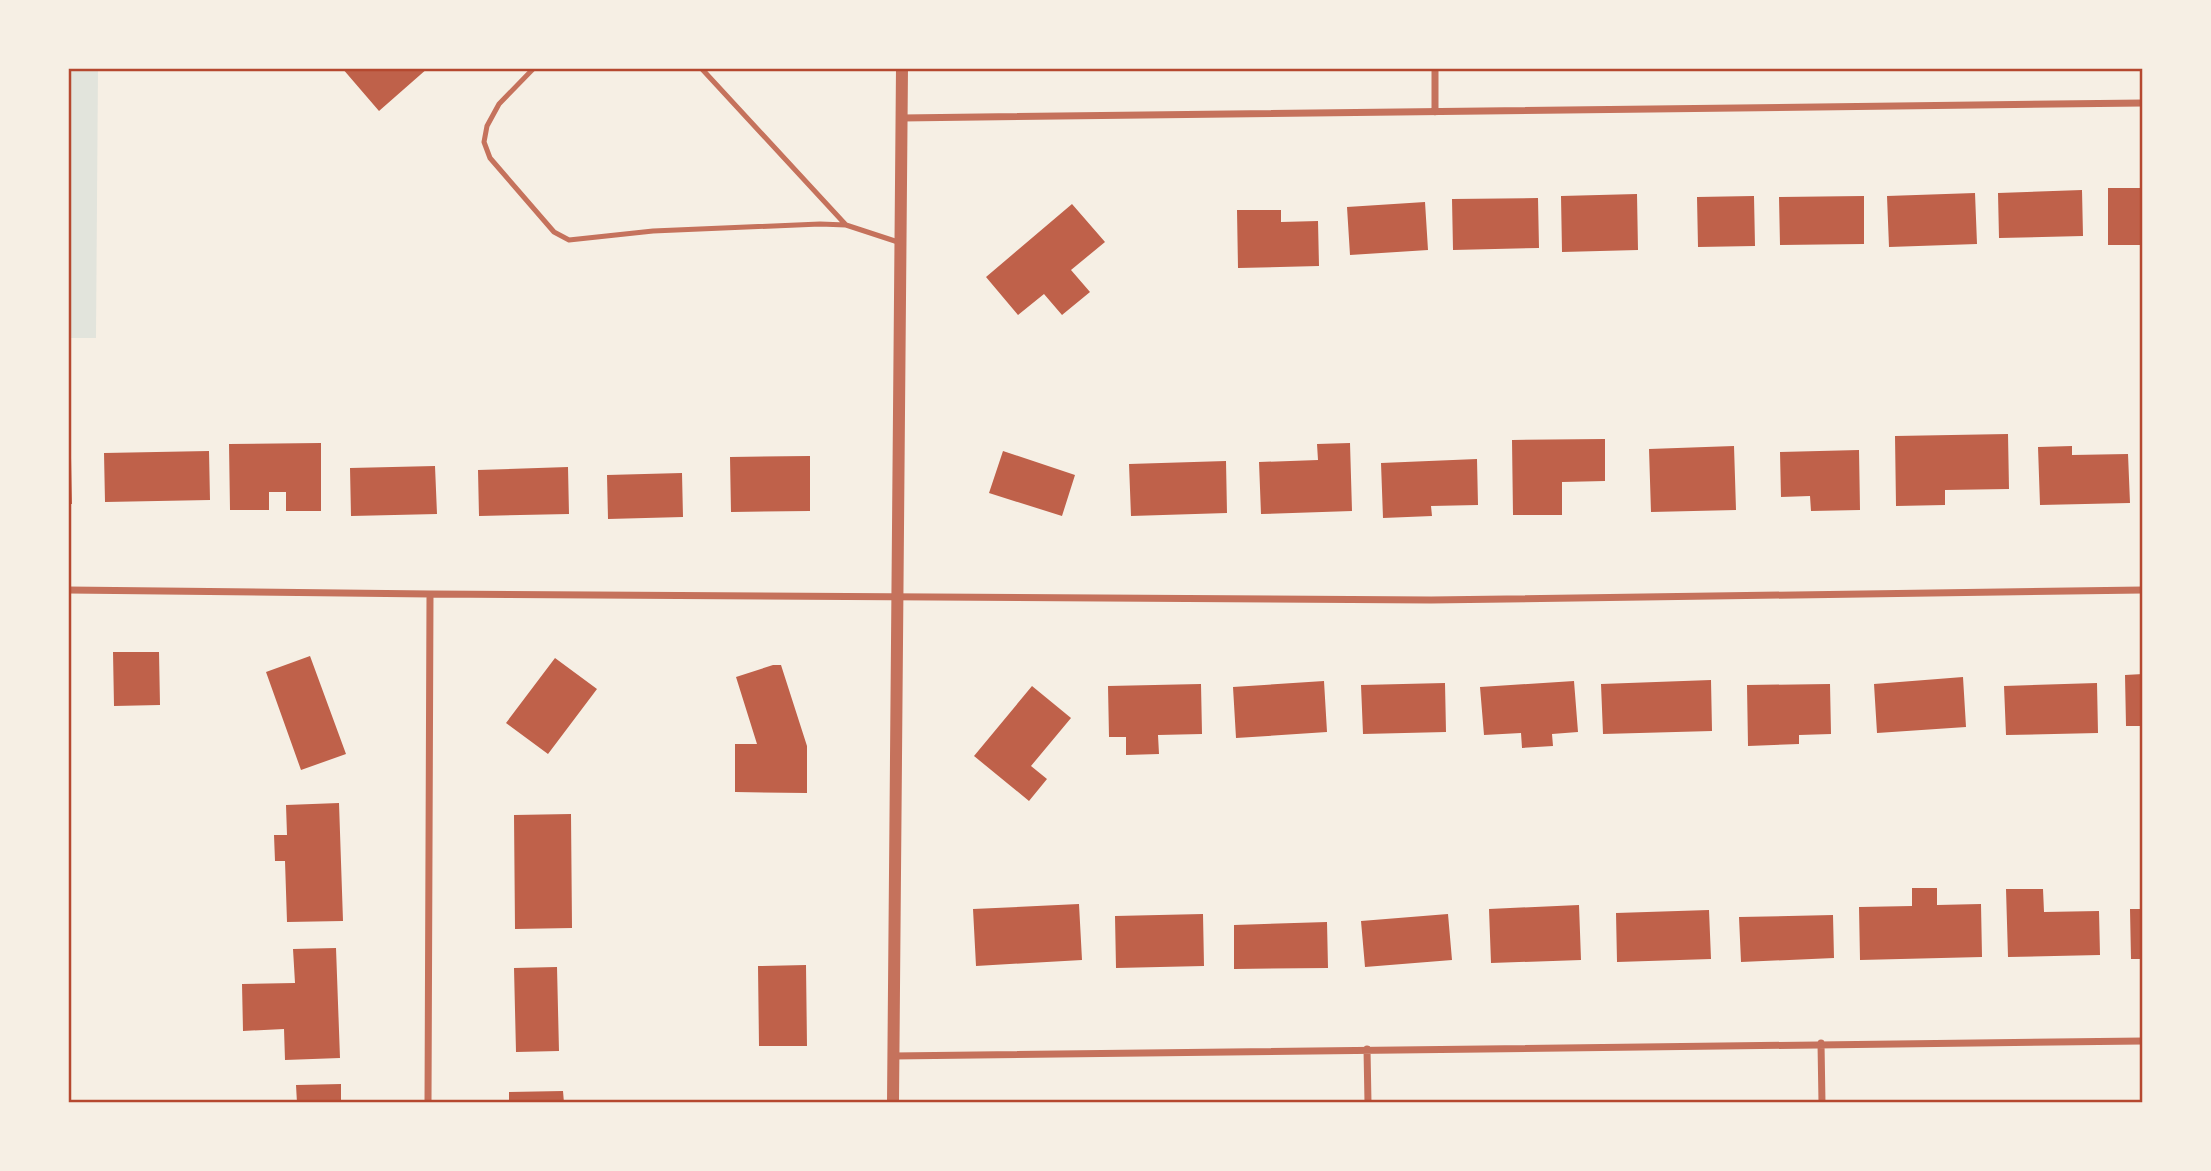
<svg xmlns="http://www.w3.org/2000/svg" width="2211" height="1171" viewBox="0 0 2211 1171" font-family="'Libre Baskerville',serif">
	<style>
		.green { fill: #e2e4dc }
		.building { fill: #bf614a }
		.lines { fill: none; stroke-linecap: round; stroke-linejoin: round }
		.service { stroke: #c5725c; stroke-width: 5 }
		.minor { stroke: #c5725c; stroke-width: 7 }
		.tertiary { stroke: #c5725c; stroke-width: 12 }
		.neatline { fill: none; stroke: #b5482f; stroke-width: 2.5 }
	</style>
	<rect width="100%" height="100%" fill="#f6efe4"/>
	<path class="green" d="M68,68h30l-2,270h-28z"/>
	<path class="building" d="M342,68h86l-49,43z
		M2108,188h35v57h-35z
		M2082,190l1,46 -84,2 -1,-45z
		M1975,193l2,51 -88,3 -2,-51z
		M1637,194l1,56 -76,2 -1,-56z
		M1754,196l1,50 -57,1 -1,-50z
		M1864,196v48l-84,1 -1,-48z
		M1538,198l1,50 -86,2 -1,-51z
		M1425,202l3,48 -78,5 -3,-48z
		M1072,204l33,38 -34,28 19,22 -28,23 -18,-21 -26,21 -32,-38z
		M1237,210h44v12l37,-1 1,45 -81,2z
		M2008,434l1,55 -64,1v15l-49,1 -1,-70z
		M1605,439v42l-43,1v33h-49l-1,-75z
		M321,443v68h-35v-19h-17v18h-39l-1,-66z
		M1350,443l2,68 -91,3 -2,-52 59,-2 -1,-16z
		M1734,446l2,64 -85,2 -2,-63z
		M2072,446v9l56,-1 2,49 -90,2 -2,-58z
		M1859,450l1,60 -49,1 -1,-15 -29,1 -1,-45z
		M209,451l1,49 -105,2 -1,-49z
		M1003,451l72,24 -13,41 -73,-23z
		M810,456v55l-79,1 -1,-55z
		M68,458h3l1,46h-4z
		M1477,459l1,46 -47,1 1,10 -49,2 -2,-55z
		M1226,461l1,52 -96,3 -2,-52z
		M435,466l2,48 -86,2 -1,-48z
		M568,467l1,47 -90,2 -1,-46z
		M682,473l1,44 -75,2 -1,-44z
		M113,652h46l1,53 -46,1z
		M310,656l36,98 -45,16 -35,-98z
		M555,658l42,31 -49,65 -42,-31z
		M773,665h8l26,81v47l-72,-1v-48h22l-21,-67z
		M2143,674v52h-17l-1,-51z
		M1963,677l3,50 -89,6 -3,-49z
		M1711,680l1,51 -109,3 -2,-50z
		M1324,681l3,51 -91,6 -3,-51z
		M1574,681l4,51 -26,2 1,12 -31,2 -1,-15 -37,2 -4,-48z
		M1445,683l1,49 -83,2 -2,-49z
		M2097,683l1,50 -92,2 -2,-49z
		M1201,684l1,50 -44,1 1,19 -33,1v-18h-17l-1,-51z
		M1830,684l1,50 -32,1v9l-51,2 -1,-61z
		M1032,686l39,32 -40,48 16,13 -18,22 -55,-45z
		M339,803l4,118 -56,1 -2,-61h-10l-1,-26h13l-1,-30z
		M571,814l1,114 -57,1 -1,-114z
		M1912,888h25v17l44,-1 1,53 -122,3 -1,-53 53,-1z
		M2006,889h37l1,23 55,-1 1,44 -92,2z
		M1079,904l3,56 -106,6 -3,-57z
		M1579,905l2,55 -90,3 -2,-54z
		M2130,909h13v50h-12z
		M1709,910l2,49 -94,3 -1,-49z
		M1203,914l1,52 -88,2 -1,-52z
		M1448,914l4,46 -87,7 -4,-46z
		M1833,915l1,43 -93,4 -2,-45z
		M1327,922l1,46 -94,1v-44z
		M336,948l4,110 -55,2 -1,-31 -41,2 -1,-47 53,-1 -2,-34z
		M806,965l1,81h-48l-1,-80z
		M557,967l2,84 -43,1 -2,-84z
		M341,1084v19h-44l-1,-18z
		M563,1091l1,12h-55v-11z"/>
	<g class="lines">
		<path class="service" d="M534,68l-35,36 -12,22 -3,16 6,16 64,74 15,8 84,-9 167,-7 26,1 55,18
			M701,68l145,157"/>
		<path class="minor" d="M1435,68v44
			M902,118l1241,-15
			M68,590l362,4 1001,6 712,-10
			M1821,1043l1,60
			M1367,1049l1,54
			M893,1056l1250,-15
			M428,1103l2,-509"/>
		<path class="tertiary" d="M893,1103l9,-1035"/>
	</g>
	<rect width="2211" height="1171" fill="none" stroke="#f6efe4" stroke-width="140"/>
	<rect x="70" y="70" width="2071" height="1031" class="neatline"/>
</svg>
